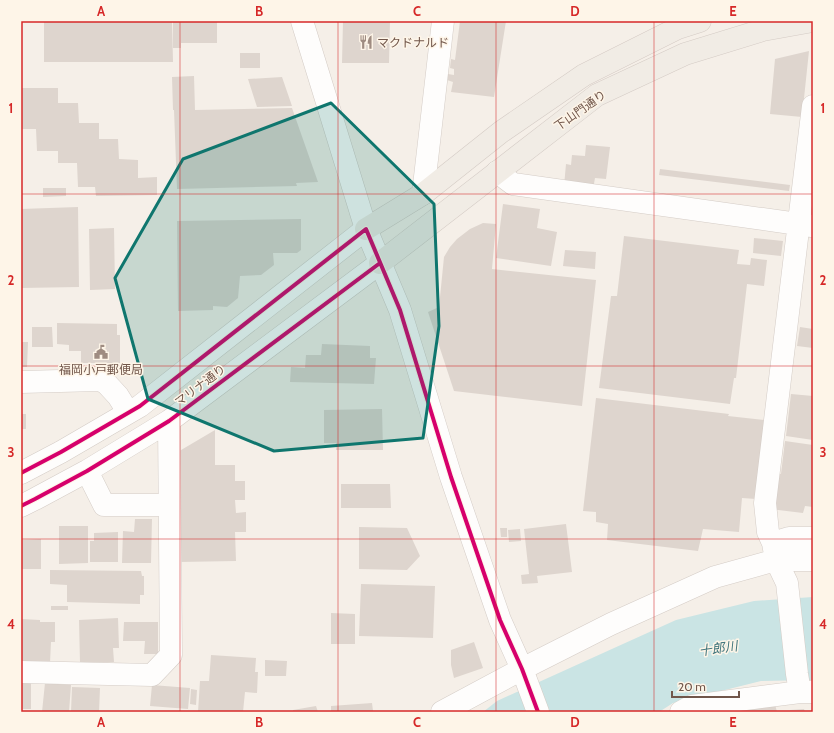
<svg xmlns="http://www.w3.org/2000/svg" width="834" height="733" viewBox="0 0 834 733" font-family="Cabin,'Noto Sans JP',sans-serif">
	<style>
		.water { fill: #cae4e4 }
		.building { fill: #ded5ce }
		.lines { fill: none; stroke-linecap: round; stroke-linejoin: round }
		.minor-casing { stroke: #d4ccc6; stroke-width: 23 }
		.major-casing { stroke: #d4cbc5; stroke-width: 23 }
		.minor { stroke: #fefdfc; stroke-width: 22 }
		.major { stroke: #f1ece5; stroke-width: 22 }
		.cycleway-casing { stroke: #fef5e8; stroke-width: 6 }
		.cycleway { stroke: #d6006c; stroke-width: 4 }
		.marked { fill: #0f766e; fill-opacity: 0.2; stroke: #0f766e; stroke-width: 3; stroke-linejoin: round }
		.grid { fill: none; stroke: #d62828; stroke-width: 1; stroke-opacity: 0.55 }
		.labels { text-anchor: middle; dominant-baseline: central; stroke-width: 3; stroke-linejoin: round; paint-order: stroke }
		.poi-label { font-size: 12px; fill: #71564a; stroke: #fef5e8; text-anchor: start }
		.street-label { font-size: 12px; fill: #71564a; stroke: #fef5e8 }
		.water-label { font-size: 13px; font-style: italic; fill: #42767d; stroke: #fef5e8 }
		.neatline { fill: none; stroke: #d62828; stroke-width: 1.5 }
		.grid-label { font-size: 13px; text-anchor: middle; font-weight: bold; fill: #d62828 }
	</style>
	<rect width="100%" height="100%" fill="#f5efe8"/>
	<path class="water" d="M813,597v83l-52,1 -88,22 -14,9h-176l14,-11 179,-81 78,-19z"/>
	<path class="building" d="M44,21h128l1,41h-129z
		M173,21h44v22h-36v5h-8z
		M343,21h47l-1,42h-47z
		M460,21h46l-12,76 -43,-5 2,-10 -6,-2 1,-6 6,1v-6l-4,-1 1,-9 4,1z
		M809,51l-7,66 -32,-3 5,-55z
		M240,53h20v15h-20z
		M194,76l1,34 97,-2 26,74 -22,1 1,3 -120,3 -3,-79h-1l-1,-33z
		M282,77l10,29 -35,1 -9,-28z
		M21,88h37v15h20l1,20h20v16h19l1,20 19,1v18l19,-1v18l-61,1 -1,-9h-17l-1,-24h-19v-12h-21l-1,-22h-15z
		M586,145l24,2 -4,32 -11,-1 -2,11 -29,-3 2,-22 5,1 1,-10 13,1z
		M660,169l130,16 -1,6 -130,-16z
		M43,188h23v8l-23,1z
		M503,204l37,5 -3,19 20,4 -6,34 -55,-8z
		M78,207l1,80 -58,1v-79z
		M301,219v31l-4,3h-24l1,12 -13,10 -21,1 -2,22 -11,9 -14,-1v4l-35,1 -1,-90z
		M483,223l13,1 -4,45 104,11 -14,126 -128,-15 -26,-79 11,-5 5,-50 6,-10 7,-8 13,-10z
		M114,228l1,61 -25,1 -1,-61z
		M624,236l115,14 -2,14 13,1 1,-7 16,2 -3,26 -17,-2 -11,94h-2l-4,26 -131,-16 12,-92h6z
		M754,238l29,3 -2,15 -28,-3z
		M565,250l31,2 -1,17 -32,-3z
		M57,323l60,1v11h3v28h-39v-12h-12v-6l-12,-1z
		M32,327h20l1,20h-21z
		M800,327l13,2v19l-16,-2z
		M21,342h7l-1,25h-6z
		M322,344l48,2v12h6l-2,26 -84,-2 1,-15 14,1 1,-13h15z
		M791,394l22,2v44l-27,-4z
		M596,398l133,16 -1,2 36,4 -8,79 -14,-1 -3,34 -36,-3 -5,22 -91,-11 1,-16 -12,-2v-10l-13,-1z
		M382,409l1,41h-47v-7h-12v-33z
		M21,414h5v15h-5z
		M215,430v35h20v16h10v19h-10l1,13 10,-1v20h-11l1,29 -57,1 -3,-109z
		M785,441l28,4v62l-8,-1 -2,7 -33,-4 5,-36 6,1z
		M341,484h49l1,24h-50z
		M135,519h17l-1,44h-29l1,-32 11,1z
		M566,524l6,48 -35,4 1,7 -16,1 -1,-9 8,-1 -5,-45z
		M59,526h29v37l-29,1z
		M359,527l48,1 13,28 -13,14 -48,-1z
		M500,528h7v9h-6z
		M520,529l1,12 -12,1 -1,-12z
		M118,532v30h-28v-21h4v-8z
		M41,539v30h-20v-29z
		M50,570l91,1 1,5h2v19h-4v9l-73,-2v-17l-17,-1z
		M361,584l74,2 -2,52 -33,-1 1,-15 -1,15 -41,-1z
		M51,606h17v4h-17z
		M331,613l24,1v30h-24z
		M118,618l1,30h-6l1,14 -34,1 -1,-43z
		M21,619l19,1v2h15v20h-4l-1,21 -29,-1z
		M124,622h34v32h-14l1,-13h-22z
		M474,642l9,26 -29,10 -3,-13v-15z
		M211,655l45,3 -1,14h3l-1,21 -12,-1 -2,20h-45l2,-31h9z
		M265,660l22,1 -1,15h-21z
		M21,682h10v27h-10z
		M45,683l26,2 -2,27h-27z
		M152,685l38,3 -2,21 -38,-3z
		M72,687l28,1 -1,24h-28z
		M191,689l6,1 -1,15 -6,-1z
		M372,703l1,8 -42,1v-6z
		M775,704l2,8h-40v-3z
		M316,706l2,6h-25v-2z
		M804,709l1,3h-15v-2z"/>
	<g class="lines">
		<defs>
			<path id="minor" d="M302,21l64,208 34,81 51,167 49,143 22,49 16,43
				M813,106l-48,397 3,29 5,11 3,17 11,23 10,91 3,18h13
				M497,172l16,12 299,42
				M423,194l20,-173
				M21,382l78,-2 7,3 12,13 10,16
				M87,471l17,34h65
				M21,473l40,-21 79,-46 226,-177
				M21,506l14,-7 52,-28 82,-50 211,-158
				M773,543l16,-5h24
				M21,672l131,3 19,-20 -2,-234
				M442,712l80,-43 89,-45 104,-47 61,-17h37
				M681,712l11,-6 108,-14"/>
			<path id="major" d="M366,229l57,-35 78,-62 83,-57 94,-47 22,-7
				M380,263l217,-168 88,-41 78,-24 50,-9"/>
		</defs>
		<use href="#minor" class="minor-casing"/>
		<use href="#major" class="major-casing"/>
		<use href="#minor" class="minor"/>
		<use href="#major" class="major"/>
		<defs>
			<path id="cycleway" d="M21,473l40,-21 79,-46 226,-177 34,81 51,167 49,143 22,49 16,43
				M21,506l14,-7 52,-28 82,-50 211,-158"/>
		</defs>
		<use href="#cycleway" class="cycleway-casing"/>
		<use href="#cycleway" class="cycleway"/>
	</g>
	<path class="marked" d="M331,103l103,101 5,122 -16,112 -149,13 -126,-52 -33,-121 68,-119z"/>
	<path class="grid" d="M180,21v691M338,21v691M496,21v691M654,21v691M21,194h792M21,366h792M21,539h792"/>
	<defs>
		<symbol id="restaurant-bare" viewBox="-9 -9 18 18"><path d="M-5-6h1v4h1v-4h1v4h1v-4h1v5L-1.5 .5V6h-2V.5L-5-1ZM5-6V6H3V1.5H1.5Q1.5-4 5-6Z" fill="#9f8c81" stroke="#fef5e8" stroke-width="2.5" paint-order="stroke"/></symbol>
		<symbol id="civic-bare" viewBox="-9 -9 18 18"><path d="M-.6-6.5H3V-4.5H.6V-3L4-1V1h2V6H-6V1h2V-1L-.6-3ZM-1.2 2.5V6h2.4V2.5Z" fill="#9f8c81" stroke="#fef5e8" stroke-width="2.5" paint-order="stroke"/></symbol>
	</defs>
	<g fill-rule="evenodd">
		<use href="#restaurant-bare" x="356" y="32" width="20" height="20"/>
		<use href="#civic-bare" x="91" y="342" width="20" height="20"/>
	</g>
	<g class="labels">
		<g class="poi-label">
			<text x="377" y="42">マクドナルド</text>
			<text x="101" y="369" text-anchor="middle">福岡小戸郵便局</text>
		</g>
		<g class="street-label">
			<text transform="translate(580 110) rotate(-35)">下山門通り</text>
			<text transform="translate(200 385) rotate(-37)">マリナ通り</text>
		</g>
		<g class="water-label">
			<text transform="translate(718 648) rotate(-8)">十郎川</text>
		</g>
	</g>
	<rect width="834" height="733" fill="none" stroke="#fef5e8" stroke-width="44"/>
	<path d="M672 691v6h67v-6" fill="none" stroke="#71564a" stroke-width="2"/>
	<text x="678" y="691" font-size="12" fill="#71564a" stroke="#fef5e8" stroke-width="3" paint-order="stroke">20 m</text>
	<rect x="22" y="22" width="790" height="689" class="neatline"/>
	<g class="grid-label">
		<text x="101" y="16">A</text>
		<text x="259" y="16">B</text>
		<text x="417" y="16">C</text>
		<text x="575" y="16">D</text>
		<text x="733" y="16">E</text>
		<text x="11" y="113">1</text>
		<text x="823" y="113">1</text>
		<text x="11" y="285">2</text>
		<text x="823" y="285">2</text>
		<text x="11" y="457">3</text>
		<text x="823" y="457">3</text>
		<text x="11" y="629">4</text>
		<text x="823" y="629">4</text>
		<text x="101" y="727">A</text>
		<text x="259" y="727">B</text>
		<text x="417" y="727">C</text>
		<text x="575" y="727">D</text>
		<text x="733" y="727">E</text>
	</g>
</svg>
